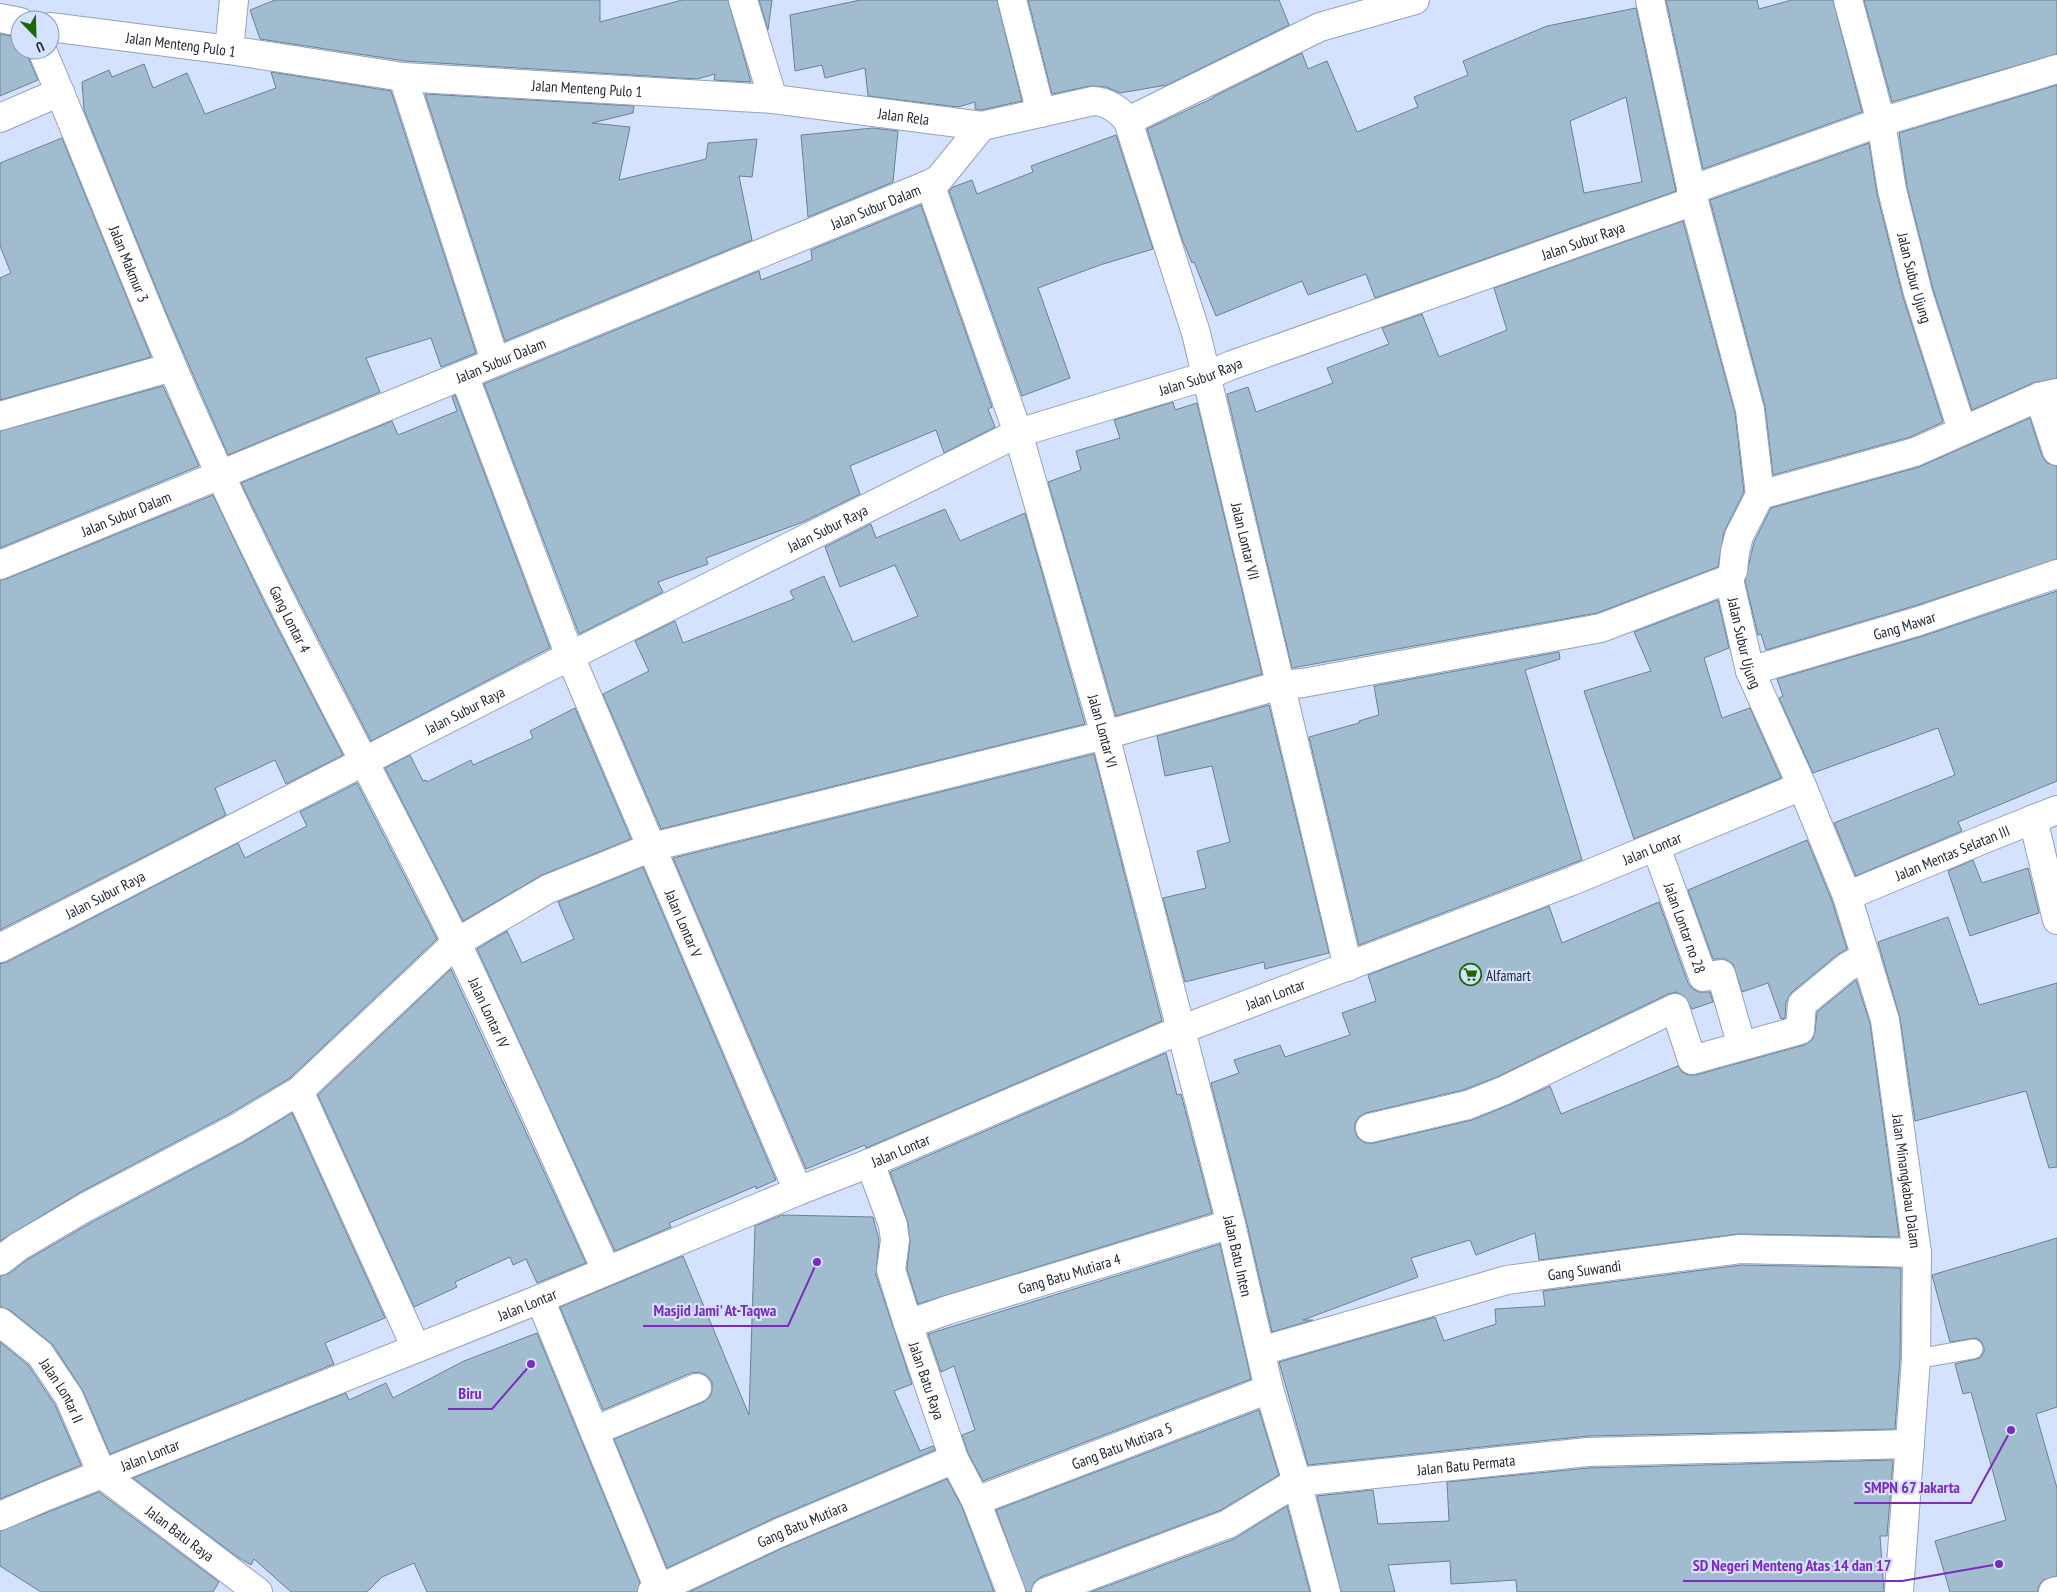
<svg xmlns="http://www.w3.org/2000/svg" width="2057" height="1592" viewBox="0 0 2057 1592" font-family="'PT Sans Narrow',sans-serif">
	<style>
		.building { fill: #a1bccf; stroke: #688294; fill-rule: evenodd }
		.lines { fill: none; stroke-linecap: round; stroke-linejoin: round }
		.lane-casing { stroke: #95a2bc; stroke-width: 21 }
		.street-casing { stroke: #95a2bc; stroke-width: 30 }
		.lane { stroke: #fff; stroke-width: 19 }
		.street { stroke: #fff; stroke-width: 28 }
		.labels { text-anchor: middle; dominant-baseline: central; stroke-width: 4.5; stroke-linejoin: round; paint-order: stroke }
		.street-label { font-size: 15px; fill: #232832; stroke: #d4e2fe }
		.poi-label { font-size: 15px; fill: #232832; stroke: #d4e2fe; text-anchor: start }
		.leader { fill: none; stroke: #7b2cbf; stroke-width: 2 }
		.callout-dot { fill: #7b2cbf; stroke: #d4e2fe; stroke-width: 2 }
		.callout-label { font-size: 16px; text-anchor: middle; font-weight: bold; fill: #7b2cbf; stroke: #d4e2fe; stroke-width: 4.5; stroke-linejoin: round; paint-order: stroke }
	</style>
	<rect width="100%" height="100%" fill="#d4e2fe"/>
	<path class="building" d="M275,0h325v22l82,-22h46l23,82 -37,-2 1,-6 -18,5 -292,-18 -145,-22 -10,-29z
		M759,0h13l-4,30z
		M860,0h137l25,101 -41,9 -6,-1v-7l-17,5 -90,-11 -3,-28 -40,10 -3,-13 -27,6 -5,-56z
		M1028,0h251l10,25 -122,60 -47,8 -14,-6 -16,-1 -38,8z
		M1666,0h91l2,9 33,-9h41l29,112 -159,57z
		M1864,0h193v54l-165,48z
		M1636,8l40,183 -301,107 -9,-24 -58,21 -6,-14 -86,35 -22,-54 -2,1 -10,-24 -35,-110 66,-31v-1l89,-44 6,16 19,-8 30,71 61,-25 -4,-10 54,-22 -5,-14 84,-35zM1626,97l16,85 -58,11 -14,-72z
		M0,34l18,3 2,13h5l13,30 -38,16z
		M144,64l9,24 34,-15 18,41 71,-26 -5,-16 120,19 85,262 -35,14 -10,-29 -65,20 14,34 -152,63 -63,-145 -81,-200 -2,-28 27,-12 3,7z
		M2057,85v293l-24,5 -61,27 -39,-121 -26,-102 -8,-54z
		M425,94l209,12 -1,7 -41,10 38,4 -11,53 87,-21 2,-16 49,-4 -5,38 -13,-1 13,64 -247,101z
		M873,128l25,3 -5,51 -85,35 -7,-82z
		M1116,135l37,114 -53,16 -62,23 32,90 -48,18 -73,-205 4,-4 19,-7 5,14 56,-22 -2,-6z
		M62,138l89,219 -151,43v-122l11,-5 -11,-27v-83z
		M1869,143l8,51 26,103 40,125 -33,15 -137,38 -8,-69 -55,-206z
		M921,205l71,202 -4,2 7,18 -51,26 -8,-23 -86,36 10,28 -57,28 -97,36 2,6 -50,18 5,10 -84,42 -95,-250 275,-113 2,9 51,-20 -1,-10z
		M1683,221l52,192 9,79 -20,40 -6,35 -121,46 -305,55 -65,-274 21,-7 8,25 77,-29 -6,-15 62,-24 -7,-16 40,-14 17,43 68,-27 -13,-42z
		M163,386l36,80 -199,82v-117z
		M455,395l95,253 -179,93 -80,-156 -50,-102 151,-62 6,14 59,-24 -5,-14z
		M1173,402l2,8 22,-7 65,271 -146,42 -68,-234 33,-12 -5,-19 44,-13 -6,-18z
		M2030,418l12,38 5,7 10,3v93l-143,47 -148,44 -5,-16 -3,1 -13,-54 9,-39 17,-34 148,-41z
		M213,495l50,105 80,155 -57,29 -11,-24 -60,28 11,27 -226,115v-350l6,-1z
		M945,509l15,32 65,-28 60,211 -424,105 -58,-135 46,-23 -14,-30 40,-20 8,22 111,-44 -4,-8 34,-15 29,66 65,-26 -23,-51 -55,22 -15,-40 46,-23 5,14z
		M2057,591v190l-99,41 4,9 -106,45 -22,-53 121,-48 -17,-47 -125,45 -34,-75 4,-2 -6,-17 146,-43z
		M1718,600l11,48 -25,10 18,60 28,-10 31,70 -147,61 -50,-148 67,-20 -17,-39z
		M1559,652l1,7 -35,11 57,190 -223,85 -50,-208 50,-14v-2l20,-6 -5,-29z
		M1269,705l60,248 -64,16 -1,-7 -79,20 -22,-84 43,-10 -9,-37 33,-9 -18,-76 -47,10 -8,-40z
		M575,708l56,131 -89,36 -79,46 -78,-153 25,-13 13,26 3,-1 1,2 44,-22 2,5 60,-27 -3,-7z
		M1094,754l68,267 -296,127 -1,-3 -59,24 -133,-311z
		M357,783l80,156 -147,139 -61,36 -150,79 -79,48v-277l7,-2 231,-119 7,15 62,-32 -7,-14z
		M1807,840l25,61 15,48 -10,6 -45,37 -6,10 -1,16 -4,1 -13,-36 -26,9 -9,-28 -8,-5h-12l-25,-69z
		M1973,860l9,23 46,-15 11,45 -69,23 -22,-65z
		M643,867l133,313 -20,9v-3l-87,37 2,4 -56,24 -138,-302 30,-18 15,32 52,-24 -16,-37z
		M1659,902l29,81 4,5 6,4h12l3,10 -21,7 -8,-13 -8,-4 -8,2 -171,83 -34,13 -97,23 -7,4 -4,6v8l3,7 7,5h9l98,-23 37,-15 41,-19 11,28 117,-48 4,6 6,3h8l108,-30 8,-5 3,-8 2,-20 39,-32 14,43 29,214 -161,-3 -199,26 -4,-27 -59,22 -6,-15 -59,18 7,19 -115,43h10l-41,12 -26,-112 -35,-137 28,-10 -5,-13 46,-15 5,12 65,-22 -8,-22 34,-12 -8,-26 181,-69 13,37z
		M1948,917l31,88 78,-22v184l-8,1 -23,-77 -111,30 -15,-103 -22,-76z
		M451,969l135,294 -49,20 -11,-24 -13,6 -3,-8 -55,25 2,5 -43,20 -96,-212z
		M1166,1053l11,42 4,-1 31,119 -294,91 -11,-35 3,-27 -2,-19 -18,-51z
		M292,1113l93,205 -60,25 9,21 -224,90 -27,-63 -30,-46 -43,-35 -10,-3v-31l10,-3 17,-13 67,-39 150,-79z
		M782,1215l91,2 6,23 -3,35 36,109 -18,7 26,60 13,-5 2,4 -163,69 -105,49 -53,-129 89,-37 7,-5 2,-7v-8l-6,-7 -7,-3 -8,1 -88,37 -43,-103 123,-51 66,159 6,-189z
		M2057,1238v169l-21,7 21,74v88l-14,4 -5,7v5h-88l-15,-51 71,-21 -35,-128 -8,2 -8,-30 25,-6 4,-6v-5l-3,-6 -5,-3 -26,4 -18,-67z
		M1220,1244l31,135 -268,102 -15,-28 -6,-18 13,-5 -21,-64 -13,6 -13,-38z
		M1741,1265l160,3 -1,90 -5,71 -307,7 -280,29 -29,-103 156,-45 9,24 52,-17 -1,-15 50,-3 -2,-15z
		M537,1333l103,250 -3,9h-210l-13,-29 -32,14 -15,15h-76l-37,-33 -3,6 -15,-9 -103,-78 213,-85 3,7 37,-17 7,15 71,-37z
		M0,1342l28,23 27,40 26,60 -81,34z
		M1259,1410l20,65 -58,35 -180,67 -7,5 -3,10h-5l-30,-82z
		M1893,1460l-6,76h-7l4,56h-367l-1,-12 -65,4 -1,-23 -62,4 7,27h-54l-24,-96 56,-6 5,34 71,-3 -2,-39 142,-14z
		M947,1479l15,28 32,85h-305l96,-45z
		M99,1492l120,90 -6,10h-172l-41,-26v-35z
		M1287,1506l23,86h-219l143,-53z"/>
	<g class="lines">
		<defs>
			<path id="lane" d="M1916,1359l57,-10"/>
			<g id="street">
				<path d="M743,0l30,99"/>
				<path d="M1012,0l29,113"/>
				<path id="s1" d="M1650,0l44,201 56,209 10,85 -21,41 -4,16 -2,19 -4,8 21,92 52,115 45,110 38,124 32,233 -1,106 -17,233"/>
				<path id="s2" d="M1848,0l33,122 11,68 26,103 44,137"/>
				<path d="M0,18l20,4"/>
				<path id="s3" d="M50,27l179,23 174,27 370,22 209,27 111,-25c13,0 27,9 35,20l68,212 152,634"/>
				<path id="s4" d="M42,50c60,141 113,285 178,424 73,159 160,313 237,470 52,108 100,217 149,326"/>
				<path d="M229,50l5,-50"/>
				<path d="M403,77l92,284"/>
				<path d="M0,118l60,-26"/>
				<path d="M1128,121l192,-94 95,-27"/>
				<path id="s5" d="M930,184l88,249 87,302 126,489 38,165 28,93 29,110"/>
				<path d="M1691,190l190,-68 176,-53"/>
				<path id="s6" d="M464,375l106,281 228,535"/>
				<path d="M2039,397l18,54"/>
				<path d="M0,416l172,-49"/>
				<path d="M1760,495l155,-43 124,-55 18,-4"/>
				<path id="s7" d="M0,565l930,-381 9,-5 43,-53"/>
				<path id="s8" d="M1750,671l169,-50 138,-47"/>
				<path d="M2033,819l24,101"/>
				<path id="s9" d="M1656,847l47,130 18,-3 18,62 5,9"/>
				<path id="s10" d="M1847,896l137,-57 73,-29"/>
				<path id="s11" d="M0,948l570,-292 448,-223 188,-57 26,-11 462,-164"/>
				<path d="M299,1091l117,257"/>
				<path d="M1370,1128l98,-23 35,-14 172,-83 17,52 108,-30 2,-26 45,-37 19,-10"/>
				<path id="s12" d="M870,1163l23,62 2,15 -4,30 17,54 46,135 22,42 35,91"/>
				<path d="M0,1261l18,-14 68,-40 151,-79 62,-37 157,-148 92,-54 104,-42 453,-112 176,-50 22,-2 298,-55 128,-49"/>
				<path d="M540,1299l119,290"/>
				<path id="s13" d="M0,1322l40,32 29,43 33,77 156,118"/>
				<path id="s14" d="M908,1324l40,-14 283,-86"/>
				<path id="s15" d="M1261,1351l246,-71 233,-31 177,4"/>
				<path d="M594,1431l103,-43"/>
				<path id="s16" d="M976,1501l293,-112"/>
				<path id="s17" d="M0,1516l44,-19 496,-198 258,-108 72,-28 310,-133 392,-149 230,-95"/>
				<path id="s18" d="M652,1592l127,-59 175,-74"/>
				<path id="s19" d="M1046,1592l182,-68 69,-42 291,-30 322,-8"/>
				<path d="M2053,1592l4,-1"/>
			</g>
		</defs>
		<use href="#lane" class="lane-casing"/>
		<use href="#street" class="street-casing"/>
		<use href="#lane" class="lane"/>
		<use href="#street" class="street"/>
	</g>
	<defs>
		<symbol id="supermarket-ring" viewBox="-11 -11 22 22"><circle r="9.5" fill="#d4e2fe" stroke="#1c6703" stroke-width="1.5"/><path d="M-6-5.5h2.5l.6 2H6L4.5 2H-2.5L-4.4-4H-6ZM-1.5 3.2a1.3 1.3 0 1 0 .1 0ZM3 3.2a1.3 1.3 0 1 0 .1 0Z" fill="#1c6703"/></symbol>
	</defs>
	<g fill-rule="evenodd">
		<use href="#supermarket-ring" x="1458" y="962" width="25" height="25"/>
	</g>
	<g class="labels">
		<g class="street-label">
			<text stroke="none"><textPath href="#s3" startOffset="132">Jalan Menteng Pulo 1</textPath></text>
			<text stroke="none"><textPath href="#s3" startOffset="541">Jalan Menteng Pulo 1</textPath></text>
			<text stroke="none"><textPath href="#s3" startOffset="859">Jalan Rela</textPath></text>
			<text stroke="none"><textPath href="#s7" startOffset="946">Jalan Subur Dalam</textPath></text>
			<text stroke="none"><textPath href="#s11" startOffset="1738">Jalan Subur Raya</textPath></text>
			<text stroke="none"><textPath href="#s4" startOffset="231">Jalan Makmur 3</textPath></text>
			<text stroke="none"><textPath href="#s2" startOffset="286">Jalan Subur Ujung</textPath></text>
			<text stroke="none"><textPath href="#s7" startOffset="541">Jalan Subur Dalam</textPath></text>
			<text stroke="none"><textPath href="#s11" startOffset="1332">Jalan Subur Raya</textPath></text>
			<text stroke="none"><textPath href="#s7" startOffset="136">Jalan Subur Dalam</textPath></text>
			<text stroke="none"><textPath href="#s11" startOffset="928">Jalan Subur Raya</textPath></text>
			<text stroke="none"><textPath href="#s3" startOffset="1530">Jalan Lontar VII</textPath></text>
			<text stroke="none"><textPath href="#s4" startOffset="621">Gang Lontar 4</textPath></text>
			<text stroke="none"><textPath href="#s8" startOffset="161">Gang Mawar</textPath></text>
			<text stroke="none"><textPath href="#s1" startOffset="664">Jalan Subur Ujung</textPath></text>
			<text stroke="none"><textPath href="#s11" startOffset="522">Jalan Subur Raya</textPath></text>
			<text stroke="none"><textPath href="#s5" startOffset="574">Jalan Lontar VI</textPath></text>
			<text stroke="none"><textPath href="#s17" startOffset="1782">Jalan Lontar</textPath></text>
			<text stroke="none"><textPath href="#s10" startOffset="114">Jalan Mentas Selatan III</textPath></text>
			<text stroke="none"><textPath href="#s11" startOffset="118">Jalan Subur Raya</textPath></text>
			<text stroke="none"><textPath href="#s6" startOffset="591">Jalan Lontar V</textPath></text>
			<text stroke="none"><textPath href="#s9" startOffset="86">Jalan Lontar no 28</textPath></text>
			<text stroke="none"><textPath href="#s17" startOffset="1378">Jalan Lontar</textPath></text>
			<text stroke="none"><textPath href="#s4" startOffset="1062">Jalan Lontar IV</textPath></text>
			<text stroke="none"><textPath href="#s17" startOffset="972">Jalan Lontar</textPath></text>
			<text stroke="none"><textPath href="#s1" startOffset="1230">Jalan Minangkabau Dalam</textPath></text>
			<text stroke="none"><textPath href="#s5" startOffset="1116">Jalan Batu Inten</textPath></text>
			<text stroke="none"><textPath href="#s15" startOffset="334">Gang Suwandi</textPath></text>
			<text stroke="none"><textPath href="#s14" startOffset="169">Gang Batu Mutiara 4</textPath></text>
			<text stroke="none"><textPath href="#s17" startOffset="568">Jalan Lontar</textPath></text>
			<text stroke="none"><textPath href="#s12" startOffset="228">Jalan Batu Raya</textPath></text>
			<text stroke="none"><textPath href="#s13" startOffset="94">Jalan Lontar II</textPath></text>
			<text stroke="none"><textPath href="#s16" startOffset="156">Gang Batu Mutiara 5</textPath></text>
			<text stroke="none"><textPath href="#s17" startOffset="162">Jalan Lontar</textPath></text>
			<text stroke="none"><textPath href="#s19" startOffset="445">Jalan Batu Permata</textPath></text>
			<text stroke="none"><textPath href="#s18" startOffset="165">Gang Batu Mutiara</textPath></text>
			<text stroke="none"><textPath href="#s13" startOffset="285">Jalan Batu Raya</textPath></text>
		</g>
		<g class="poi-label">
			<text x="1486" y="975">Alfamart</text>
		</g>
	</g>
	<path class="leader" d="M817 1262L788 1326H643M531 1364L492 1409H448M2011 1430L1971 1503H1854M1999 1564L1902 1581H1683"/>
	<g class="callout-dot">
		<circle cx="817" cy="1262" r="5"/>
		<circle cx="531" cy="1364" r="5"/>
		<circle cx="2011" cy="1430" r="5"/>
		<circle cx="1999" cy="1564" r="5"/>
	</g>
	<g class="callout-label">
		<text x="715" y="1316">Masjid Jami' At-Taqwa</text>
		<text x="470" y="1399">Biru</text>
		<text x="1912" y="1493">SMPN 67 Jakarta</text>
		<text x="1792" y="1571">SD Negeri Menteng Atas 14 dan 17</text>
	</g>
	<g transform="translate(35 35) rotate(157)"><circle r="24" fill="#d4e2fe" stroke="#8d98ac"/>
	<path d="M0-4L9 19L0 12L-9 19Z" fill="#1c6703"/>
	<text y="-8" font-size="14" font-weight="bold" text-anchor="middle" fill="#232832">U</text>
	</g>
</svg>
